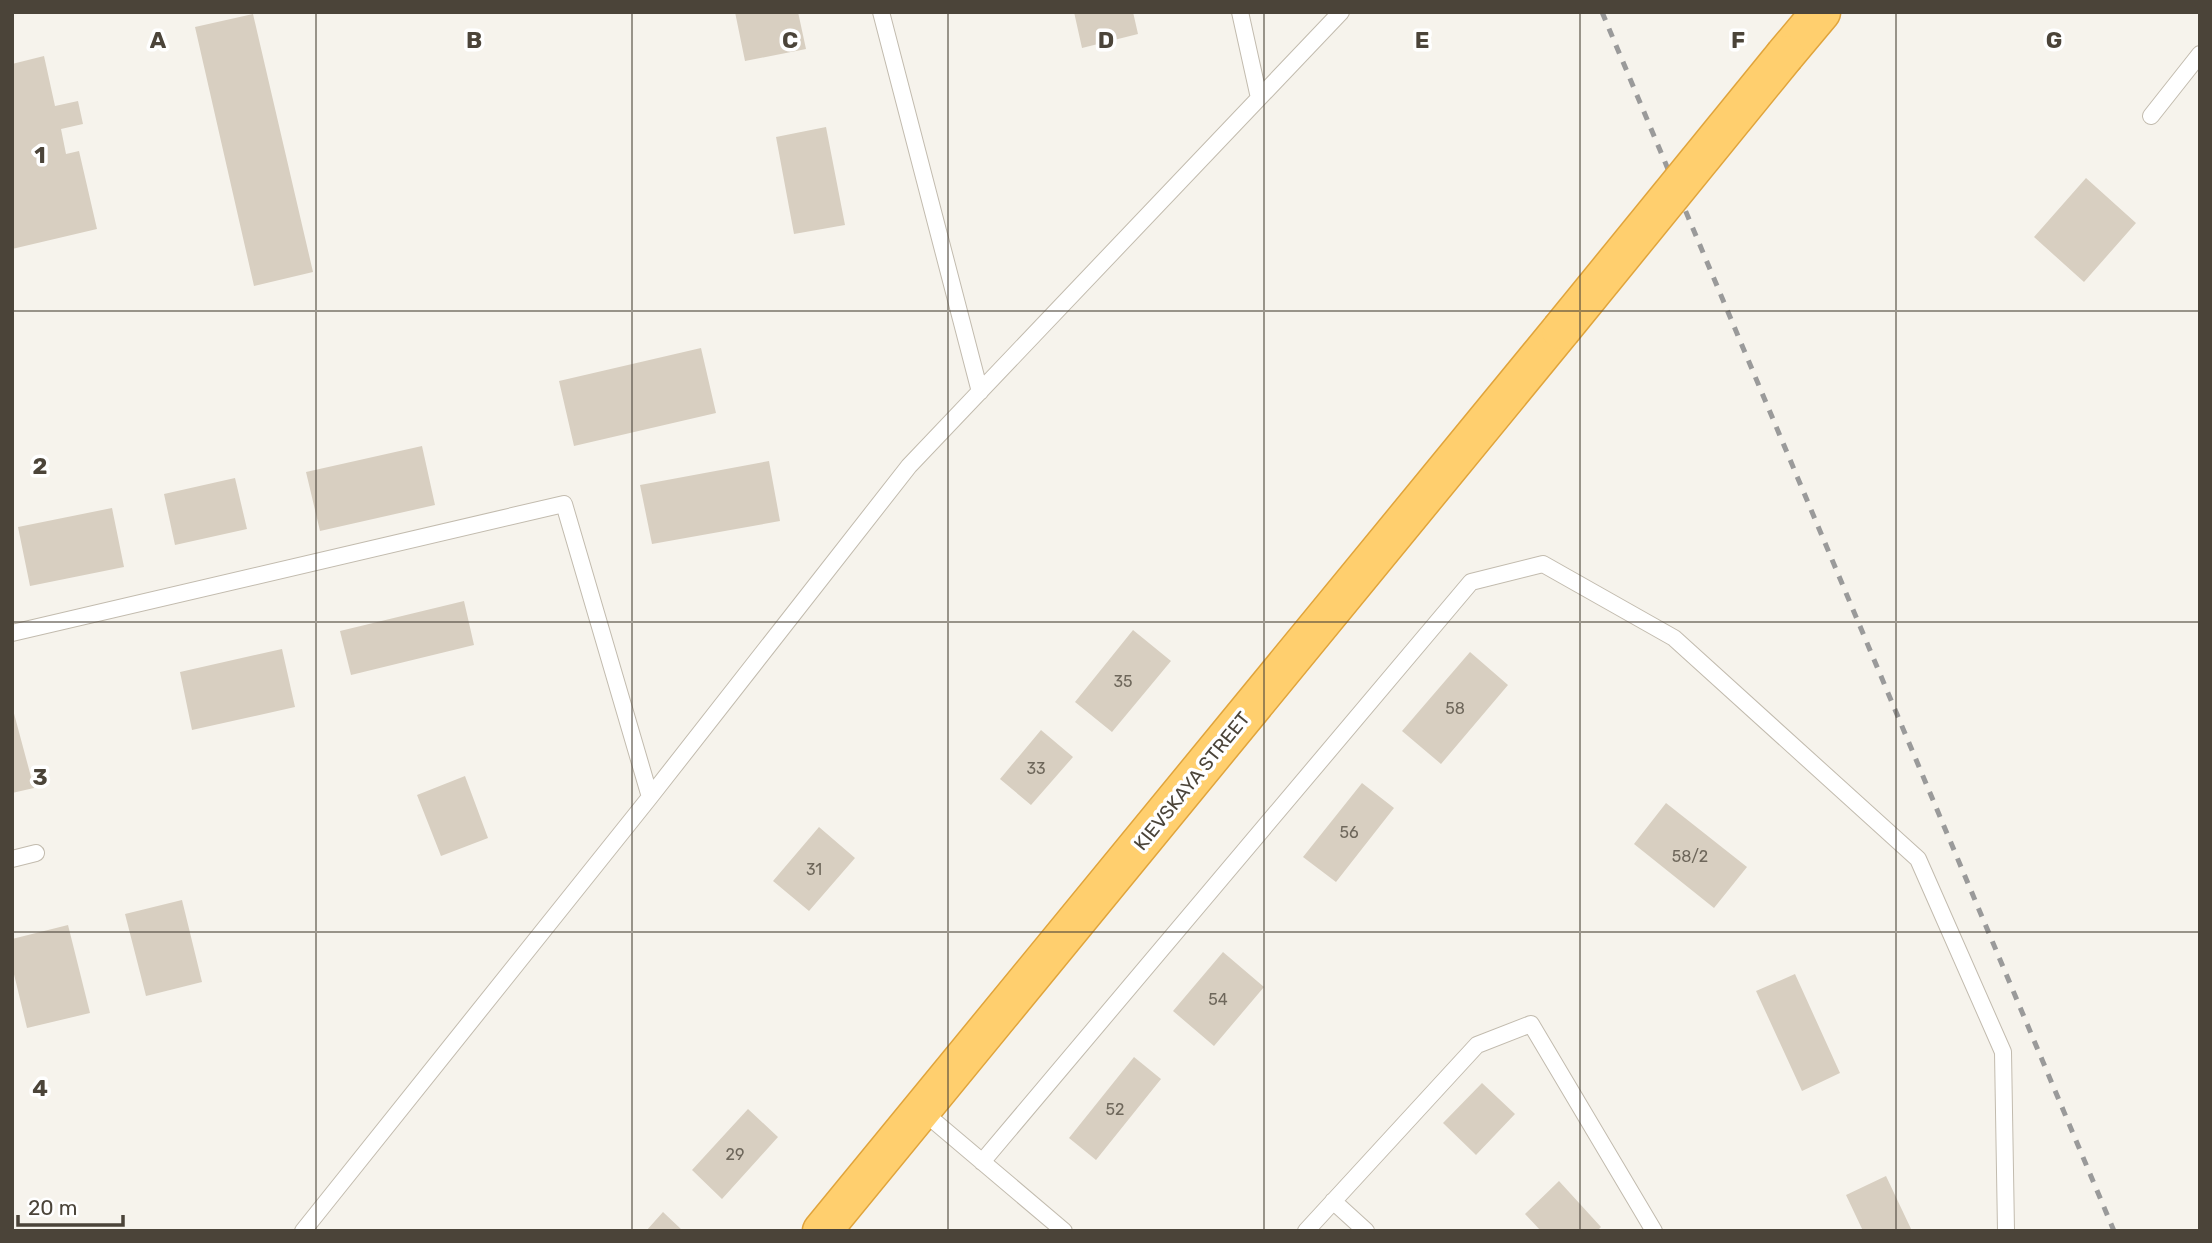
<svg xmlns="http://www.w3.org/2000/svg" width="2212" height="1243" viewBox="0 0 2212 1243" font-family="Rubik,sans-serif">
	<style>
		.building { fill: #d8cfc1 }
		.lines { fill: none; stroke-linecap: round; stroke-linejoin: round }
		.lane-casing { stroke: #c2bbae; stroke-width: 18 }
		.highway-casing { stroke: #e0a43c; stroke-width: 41 }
		.lane { stroke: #fff; stroke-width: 16 }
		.highway { stroke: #ffcf6e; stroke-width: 38 }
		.rail { stroke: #9a9a9a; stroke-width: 5; stroke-dasharray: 9 9; stroke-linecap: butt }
		.highway-bridge-casing { stroke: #e0a43c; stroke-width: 41; stroke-linecap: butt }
		.highway-bridge { stroke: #ffcf6e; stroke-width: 38 }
		.grid { fill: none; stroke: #4b4439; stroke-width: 2; stroke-opacity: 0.55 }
		.labels { text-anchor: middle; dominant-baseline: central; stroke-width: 7; stroke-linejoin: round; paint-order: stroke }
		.number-label { font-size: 16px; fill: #6e675b }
		.street-label { font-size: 19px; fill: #4b4439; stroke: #fff }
		.grid-label { font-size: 23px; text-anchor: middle; font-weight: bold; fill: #4b4439; stroke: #fff; stroke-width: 7; stroke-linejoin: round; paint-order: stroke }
	</style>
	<rect width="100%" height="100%" fill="#f6f3ec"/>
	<path class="building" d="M735,12h63l8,37 -61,12z
		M1074,12h59l5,22 -56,14z
		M253,14l60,258 -59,14 -59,-259z
		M44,56l11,50 23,-5 5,23 -22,5 5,25 13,-3 18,78 -85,20v-185z
		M826,127l19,98 -51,9 -18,-97z
		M2086,178l50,45 -52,59 -50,-45z
		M701,348l15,65 -142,33 -15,-65z
		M422,446l13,59 -115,26 -14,-59z
		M769,461l11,60 -128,23 -12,-59z
		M235,478l12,51 -72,16 -11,-51z
		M112,508l12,59 -94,19 -12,-59z
		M464,601l10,44 -123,30 -11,-44z
		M1133,630l38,31 -59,71 -37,-30z
		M282,649l13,58 -103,23 -12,-58z
		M1470,652l38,33 -67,79 -39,-33z
		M12,706l22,82 -22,5z
		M1041,730l32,27 -42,48 -31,-26z
		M465,776l23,62 -47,18 -24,-61z
		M1362,783l32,25 -58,74 -33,-25z
		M1666,803l81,64 -33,41 -80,-64z
		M819,827l36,31 -46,53 -36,-30z
		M182,900l20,82 -56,14 -21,-82z
		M68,925l22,88 -63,15 -15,-62v-27z
		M1223,952l41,35 -50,59 -41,-35z
		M1795,974l45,99 -38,18 -46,-100z
		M1134,1057l27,22 -65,81 -27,-22z
		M1482,1083l33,31 -39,41 -33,-32z
		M748,1109l30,28 -56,62 -30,-29z
		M1886,1176l26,55h-49l-17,-36z
		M1559,1181l42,46 -4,4h-56l-16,-17z
		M663,1212l20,19h-37z"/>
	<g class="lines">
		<defs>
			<path id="lane" d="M881,12l99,380
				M1240,12l19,86
				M2151,116l49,-62
				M12,633l552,-129 86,293
				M12,859l24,-6
				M921,1110l143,121
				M982,1162l489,-580 72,-18 131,74 244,221 85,193 3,179
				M1333,1201l33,30
				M303,1231l347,-434 259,-331 432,-454
				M1306,1231l171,-186 54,-21 123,207"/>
			<path id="highway" d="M1785,55l36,-43
				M822,1231l739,-901"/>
		</defs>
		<use href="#lane" class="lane-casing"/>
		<use href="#highway" class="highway-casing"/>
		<use href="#lane" class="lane"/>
		<use href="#highway" class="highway"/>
		<path class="rail" d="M1602,12l512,1219"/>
		<defs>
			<path id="highway-bridge" d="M1561,330l224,-275"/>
		</defs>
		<use href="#highway-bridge" class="highway-bridge-casing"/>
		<use href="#highway-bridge" class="highway-bridge"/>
	</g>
	<path class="grid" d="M316,12v1219M632,12v1219M948,12v1219M1264,12v1219M1580,12v1219M1896,12v1219M12,311h2188M12,622h2188M12,932h2188"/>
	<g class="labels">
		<g class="number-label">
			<text x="1123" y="681">35</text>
			<text x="1455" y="708">58</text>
			<text x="1036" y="768">33</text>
			<text x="1349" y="832">56</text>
			<text x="1690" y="856">58/2</text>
			<text x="814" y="869">31</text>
			<text x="1218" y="999">54</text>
			<text x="1115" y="1109">52</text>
			<text x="735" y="1154">29</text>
		</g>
		<g class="street-label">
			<text transform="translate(1192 781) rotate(-51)">KIEVSKAYA STREET</text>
		</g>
	</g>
	<g class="grid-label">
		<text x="158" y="48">A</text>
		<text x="474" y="48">B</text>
		<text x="790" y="48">C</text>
		<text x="1106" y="48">D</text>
		<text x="1422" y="48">E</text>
		<text x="1738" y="48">F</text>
		<text x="2054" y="48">G</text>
		<text x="40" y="163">1</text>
		<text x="40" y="474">2</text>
		<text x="40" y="785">3</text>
		<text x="40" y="1096">4</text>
	</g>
	<rect width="2212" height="1243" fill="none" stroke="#4b4439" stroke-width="28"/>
	<path d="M18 1215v10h105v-10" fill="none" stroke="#4b4439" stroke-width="3.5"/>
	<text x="28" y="1215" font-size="21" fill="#4b4439" stroke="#ffffff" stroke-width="5" paint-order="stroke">20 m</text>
</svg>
